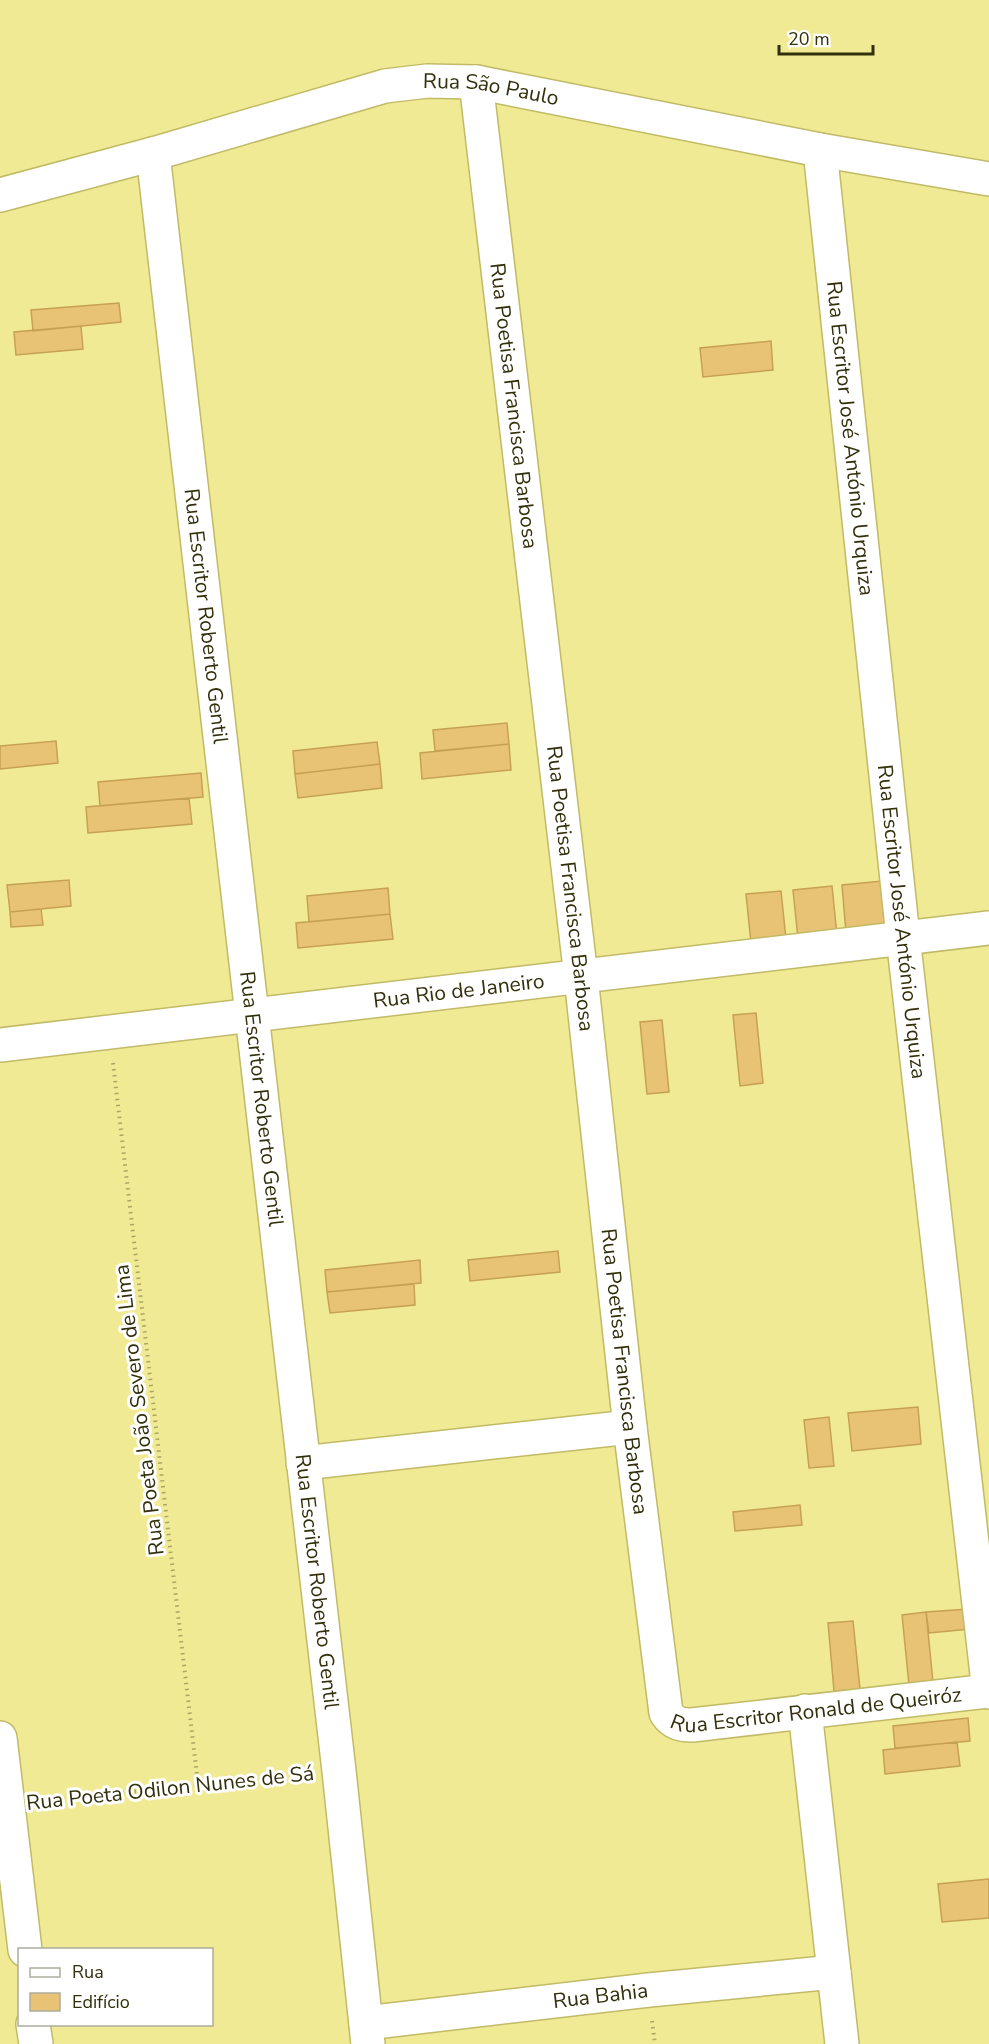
<svg xmlns="http://www.w3.org/2000/svg" width="989" height="2044" viewBox="0 0 989 2044" font-family="'Nunito Sans',sans-serif">
	<style>
		.building { fill: #e9c375; stroke: #c6a153; stroke-width: 1.5 }
		.lines { fill: none; stroke-linecap: round; stroke-linejoin: round }
		.minor-casing { stroke: #c1ba66; stroke-width: 36 }
		.path { stroke: #aca663; stroke-width: 4; stroke-dasharray: 1.5 4.5; stroke-linecap: butt }
		.minor { stroke: #fff; stroke-width: 33 }
		.labels { text-anchor: middle; dominant-baseline: central; stroke-width: 6; stroke-linejoin: round; paint-order: stroke }
		.street-label { font-size: 21px; fill: #322f0b; stroke: #fff }
	</style>
	<rect width="100%" height="100%" fill="#f1ea95"/>
	<path class="building" d="M119,303l2,19 -88,9 -2,-21z
		M81,326l2,23 -67,6 -2,-23z
		M771,341l2,29 -70,7 -3,-29z
		M507,723l2,21 -74,7 -2,-21z
		M56,741l2,22 -58,6v-23z
		M377,742l3,22 -85,10 -2,-23z
		M509,744l2,26 -89,9 -2,-26z
		M380,764l2,24 -84,10 -3,-24z
		M201,773l2,24 -103,9 -2,-24z
		M189,798l3,26 -104,9 -2,-26z
		M69,880l2,26 -61,6 -3,-27z
		M882,881l5,48 -41,4 -4,-48z
		M832,886l5,49 -39,4 -5,-49z
		M388,888l2,26 -81,8 -2,-26z
		M781,891l5,48 -35,4 -5,-49z
		M41,909l2,16 -32,2 -1,-15z
		M390,914l3,25 -95,9 -2,-25z
		M756,1013l7,70 -23,3 -7,-71z
		M662,1020l7,72 -22,2 -7,-72z
		M558,1251l2,21 -90,9 -2,-21z
		M420,1260l1,23 -94,9 -2,-22z
		M414,1284l1,21 -85,8 -3,-21z
		M918,1407l3,37 -69,7 -4,-38z
		M829,1417l5,49 -25,2 -5,-48z
		M800,1505l2,20 -67,6 -2,-19z
		M968,1609l2,20 -41,4 -3,-21z
		M926,1612l7,70 -24,3 -7,-70z
		M853,1621l7,68 -26,2 -6,-68z
		M968,1718l2,23 -75,7 -2,-22z
		M957,1742l3,24 -75,8 -2,-24z
		M989,1879v39l-47,4 -4,-38z"/>
	<g class="lines">
		<defs>
			<g id="minor">
				<path id="s1" d="M476,82l105,895 49,450 36,286c7,10 14,12 26,12l297,-34"/>
				<path id="s2" d="M820,150l83,787 86,755"/>
				<path id="s3" d="M153,154l186,1617 29,273"/>
				<path id="s4" d="M0,195l153,-41 232,-68 42,-5 49,1 344,68 169,29"/>
				<path id="s5" d="M0,1045l989,-117"/>
				<path d="M303,1463l327,-36"/>
				<path d="M805,1711l37,333"/>
				<path d="M0,1738l25,212"/>
				<path id="s6" d="M366,2023l283,-33 185,-18"/>
				<path d="M33,2024l3,20"/>
			</g>
		</defs>
		<use href="#minor" class="minor-casing"/>
		<path class="path" d="M113,1063l85,721
			M39,1801l270,-27
			M652,2021l3,23"/>
		<use href="#minor" class="minor"/>
	</g>
	<g class="labels">
		<g class="street-label">
			<text stroke="none"><textPath href="#s4" startOffset="507">Rua São Paulo</textPath></text>
			<text stroke="none"><textPath href="#s1" startOffset="326">Rua Poetisa Francisca Barbosa</textPath></text>
			<text stroke="none"><textPath href="#s2" startOffset="290">Rua Escritor José António Urquiza</textPath></text>
			<text stroke="none"><textPath href="#s3" startOffset="465">Rua Escritor Roberto Gentil</textPath></text>
			<text stroke="none"><textPath href="#s1" startOffset="812">Rua Poetisa Francisca Barbosa</textPath></text>
			<text stroke="none"><textPath href="#s2" startOffset="776">Rua Escritor José António Urquiza</textPath></text>
			<text stroke="none"><textPath href="#s5" startOffset="462">Rua Rio de Janeiro</textPath></text>
			<text stroke="none"><textPath href="#s3" startOffset="951">Rua Escritor Roberto Gentil</textPath></text>
			<text stroke="none"><textPath href="#s1" startOffset="1298">Rua Poetisa Francisca Barbosa</textPath></text>
			<text transform="translate(139 1410) rotate(-97)">Rua Poeta João Severo de Lima</text>
			<text stroke="none"><textPath href="#s3" startOffset="1437">Rua Escritor Roberto Gentil</textPath></text>
			<text stroke="none"><textPath href="#s1" startOffset="1797">Rua Escritor Ronald de Queiróz</textPath></text>
			<text transform="translate(170 1788) rotate(-6)">Rua Poeta Odilon Nunes de Sá</text>
			<text stroke="none"><textPath href="#s6" startOffset="236">Rua Bahia</textPath></text>
		</g>
	</g>
	<rect x="18" y="1948" width="195" height="78" fill="#ffffff" stroke="#adac9d" stroke-width="1.5"/>
	<rect x="30" y="1968" width="30" height="9" fill="#ffffff" stroke="#adac9d" stroke-width="1.5"/>
	<text x="72" y="1978" font-size="18" fill="#322f0b">Rua</text>
	<rect x="30" y="1993" width="30" height="18" fill="#e9c375" stroke="#adac9d" stroke-width="1.5"/>
	<text x="72" y="2008" font-size="18" fill="#322f0b">Edifício</text>
	<path d="M779 45v9h94v-9" fill="none" stroke="#322f0b" stroke-width="3"/>
	<text x="788" y="45" font-size="18" fill="#322f0b" stroke="#ffffff" stroke-width="4.5" paint-order="stroke">20 m</text>
</svg>
